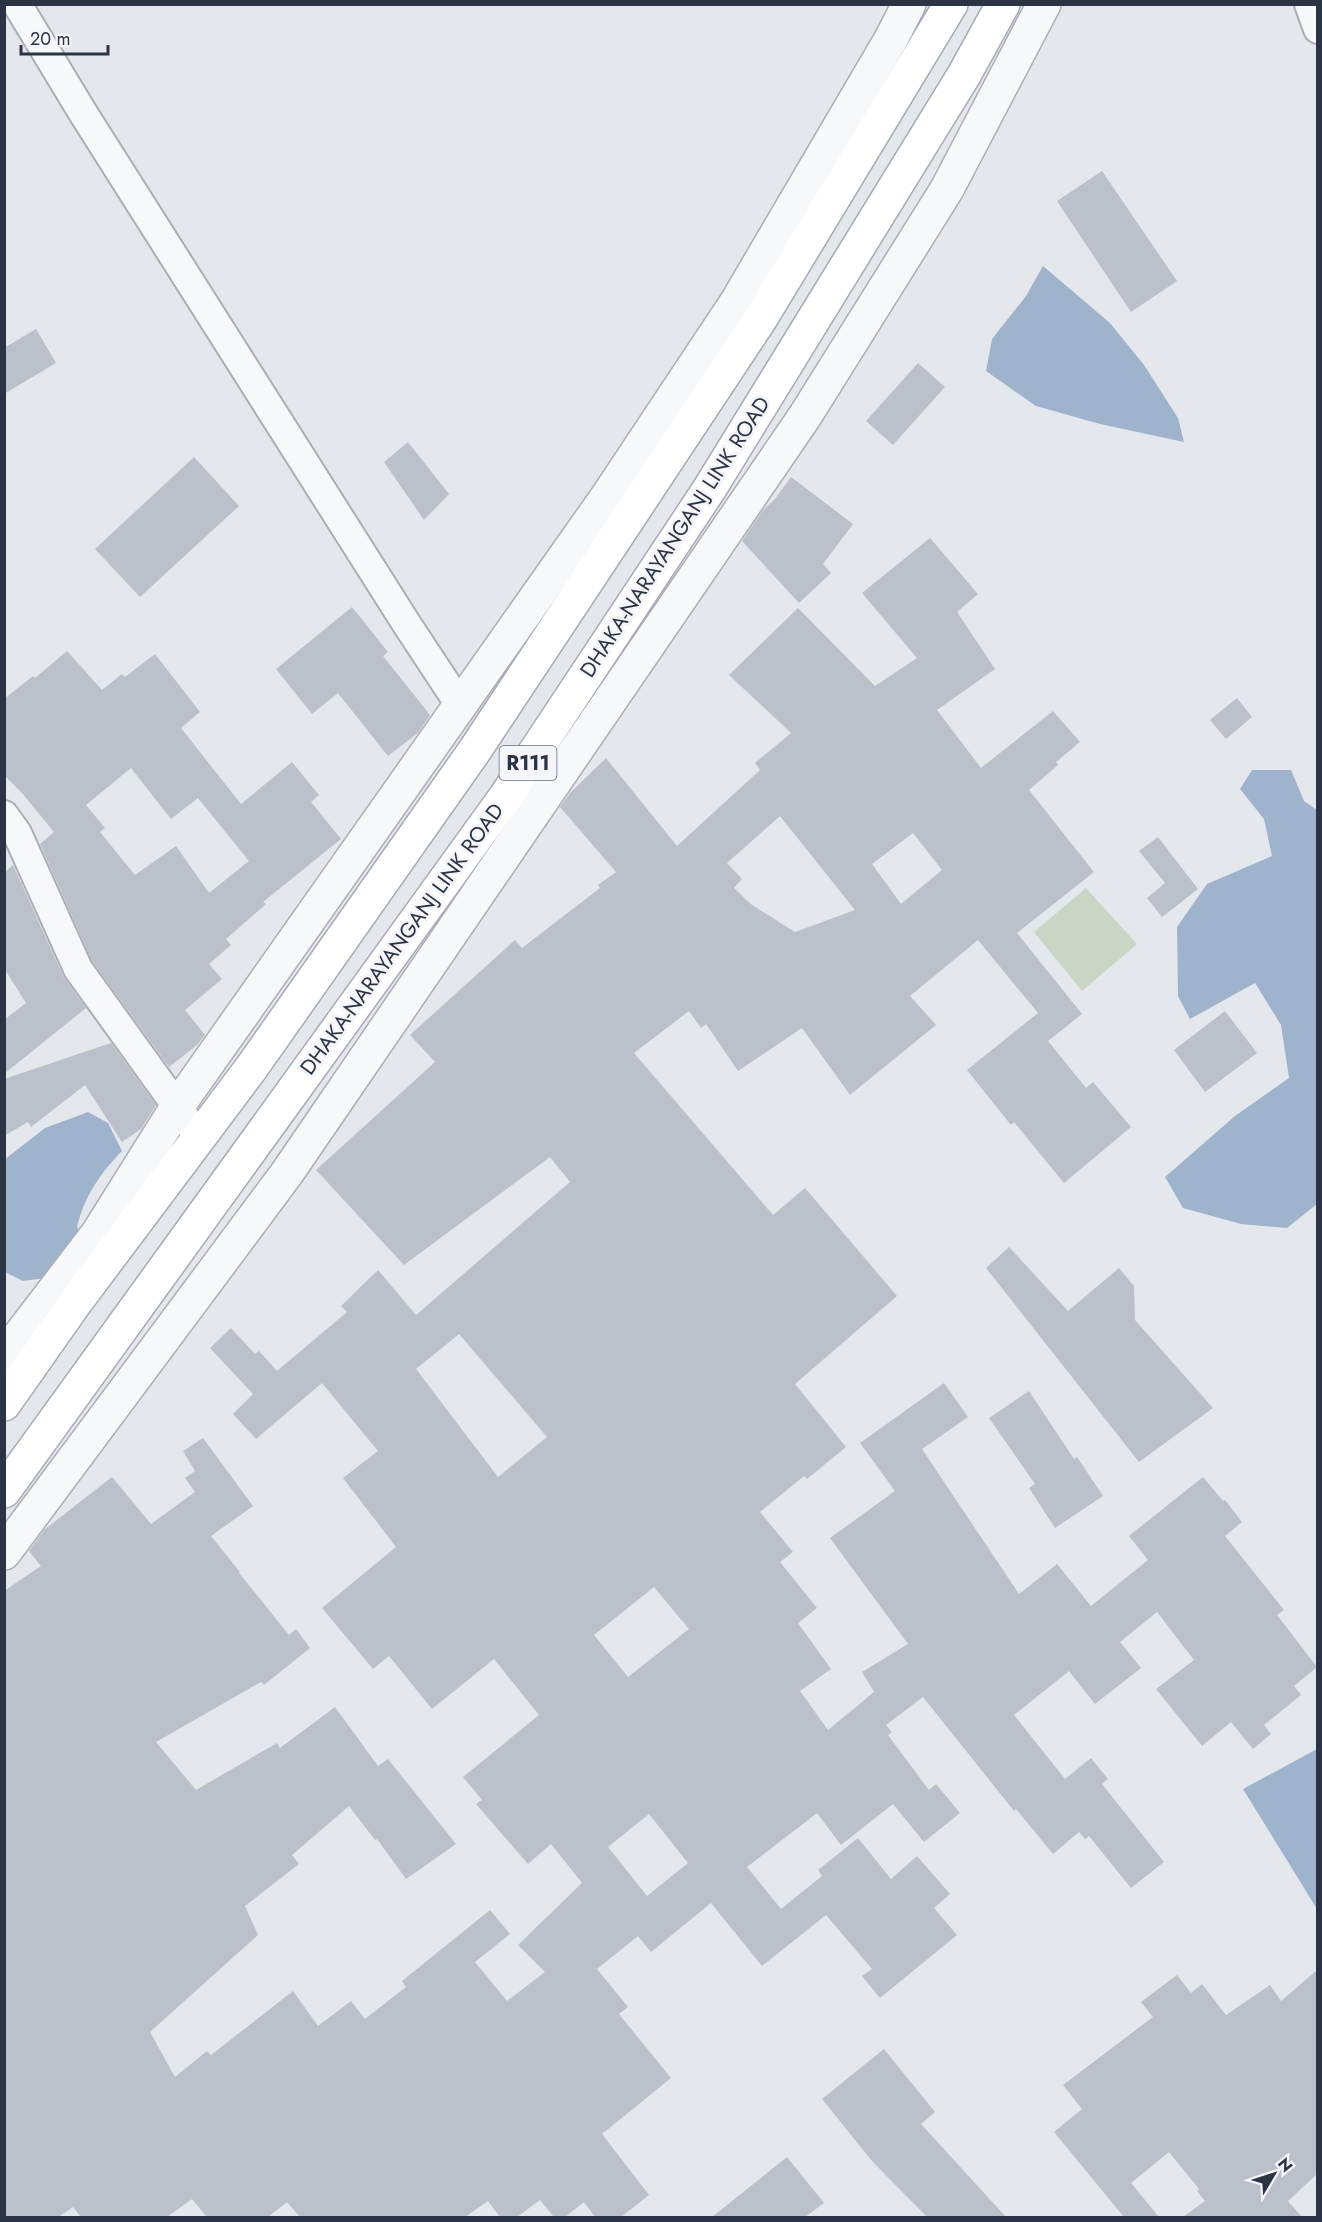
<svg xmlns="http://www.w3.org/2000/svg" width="1322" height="2222" viewBox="0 0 1322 2222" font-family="Jost,sans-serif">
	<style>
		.green { fill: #c9d6c5 }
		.water { fill: #9fb4cc }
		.building { fill: #bbc0ca; fill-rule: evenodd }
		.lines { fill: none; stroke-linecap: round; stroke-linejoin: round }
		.minor-casing { stroke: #a9aeb7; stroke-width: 32 }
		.tertiary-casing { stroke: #a9aeb7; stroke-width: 36 }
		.primary-casing { stroke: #a3abb8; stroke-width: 36 }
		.minor { stroke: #f7f8fa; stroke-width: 28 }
		.tertiary { stroke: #f7f8fa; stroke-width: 33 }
		.primary { stroke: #fff; stroke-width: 33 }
		.labels { text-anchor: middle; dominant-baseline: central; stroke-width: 6; stroke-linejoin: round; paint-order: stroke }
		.shield { fill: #f4f6f9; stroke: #676e7b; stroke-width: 1.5 }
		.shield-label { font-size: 20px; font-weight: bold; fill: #2b3445 }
		.street-label { font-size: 21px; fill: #2b3445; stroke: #f4f6f9 }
	</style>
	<rect width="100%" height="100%" fill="#e4e7ec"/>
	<path class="green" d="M1086,888l51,56 -55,47 -48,-59z"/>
	<path class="water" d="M1043,266l67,57 34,42 34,53 6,24 -84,-18 -64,-18 -50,-35 6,-32 34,-43z
		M1252,770h39l13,31 13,9v394l-30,24 -46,-4 -58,-16 -18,-31 70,-61 54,-38 -8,-53 -26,-42 -65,36 -12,-23 -1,-69 30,-43 65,-28 -8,-37 -24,-30z
		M88,1112l20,11 14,28c-22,23 -37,44 -45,76l10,17 -34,33 -30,4 -18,-9 -1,-112 41,-32z
		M1317,1749v160l-74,-120z"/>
	<path class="building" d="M1102,171l75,110 -46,31 -74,-111z
		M36,329l20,34 -52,31v-46z
		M918,363l27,24 -52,58 -27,-24z
		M408,442l41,52 -25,26 -40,-58z
		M194,457l45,49 -99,91 -45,-48z
		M791,477l62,47 -30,40 8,9 -32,30 -57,-62 21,-31 12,-11z
		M930,538l48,56 -21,18 38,57 -58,41 44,58 72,-57 27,31 -24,20 2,3 -29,25 65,82 -77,61 65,81 -34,27 38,47 7,-6 38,45 -67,56 -50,-61 -3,3 -44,-55 71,-57 -60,-73 -68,56 26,29 -86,70 -48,-67 -64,43 -32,-47 -5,4 -12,-17 -55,42 139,162 32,-27 92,108 -102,88 51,63 -39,32 -3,-3 -44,36 33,40 -13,10 37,46 -19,15 33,46 -31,22 28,39 46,-38 -12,-20 46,-28 -78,-106 65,-47 -35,-48 84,-60 24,34 -46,32 97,145 38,-30 34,42 57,-46 -19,-24 74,-59 20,24 2,-1 17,22 -17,14 59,74 -7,5 40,52 -23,19 7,9 -37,30 7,9 -18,15 -22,-27 -29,24 -46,-57 38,-29 -37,-48 -37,30 21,26 -46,36 -26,-33 -55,44 51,64 26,-21 17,21 -6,5 62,78 -33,26 -42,-52 -4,3 -6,-7 -26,22 -37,-45 -2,2 -91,-114 -37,28 6,7 -4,3 41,55 7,-6 24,29 -36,29 -31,-38 -52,41 -24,-32 -70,54 34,42 41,-33 -4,-6 40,-32 33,41 26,-23 33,38 -16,14 23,27 -77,63 -18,-22 10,-7 -46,-54 -64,51 -51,-63 -60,49 -13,-16 -41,33 31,38 -9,7 52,64 -69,56 47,61 -28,22h-26l-11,-15 -19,15h-11l-14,-17 -23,17h-17l-12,-16 -23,16h-165l-13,-15 -19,15h-61l-15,-18 -25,18h-86l-8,-10 -15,10h-54v-626l37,-25 -12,-15 15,-21 68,-53 39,47 44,-32 -10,-14 10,-7 -12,-20 20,-13 50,68 -42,30 29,36 -1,1 50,62 7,-6 14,19 -46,37 -3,-3 -105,60 40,48 81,-47 3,5 55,-41 43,59 10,-7 68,85 -50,35 -29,-40 -2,1 -26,-34 -57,49 7,9 -54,42 13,29 -108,97 25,45 32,-26 4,4 82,-64 25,35 33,-25 14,18 41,-32 -4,-6 88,-71 20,24 -35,28 32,39 38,-29 -27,-27 64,-62 -31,-39 -23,20 -52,-60 6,-4 -19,-23 76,-62 -45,-56 -62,50 -43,-53 -16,13 -51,-61 74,-61 -53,-69 35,-27 -56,-68 -66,56 -23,-25 20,-20 -43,-46 21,-20 24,26 4,-3 18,20 70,-59 -6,-6 37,-36 38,45 154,-133 -20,-25 -146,108 -88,-95 119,-108 -25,-27 105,-95 7,8 78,-60 -2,-3 18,-13 -56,-65 10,-14 36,-35 71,88 83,-76 -5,-7 36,-30 -62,-58 69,-67 77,78 42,-28 -55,-65zM780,816l75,94 -60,22 -43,-27 -18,-17 8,-9 -15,-16zM913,833l29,37 -41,34 -29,-40zM459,1334l88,103 -49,40 -82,-108zM654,1587l35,42 -61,48 -34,-42zM649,1814l39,49 -41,33 -39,-49z
		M352,607l36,45 -5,4 47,59 -12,18 -30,23 -50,-63 -26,21 -36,-45z
		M67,651l35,39 20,-16 3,3 30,-23 45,58 -19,16 60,76 51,-42 27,33 -8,7 30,37 -78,63 3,2 -40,35 5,6 -22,19 13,15 -37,31 20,25 -8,10 -28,22 -77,-106 -52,-117 14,-12 -32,-39 -18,-18v-76l29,-23 2,2zM131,768l40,51 27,-21 51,63 -40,32 -33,-47 -41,29 -35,-43 5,-4 -19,-23z
		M1237,698l15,19 -26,22 -16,-19z
		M1158,837l40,52 -36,28 -15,-19 18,-15 -26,-32z
		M13,865l50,111 23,32 -82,66v-54l22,-17 -22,-35v-95z
		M1225,1011l32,42 -52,39 -31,-42z
		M111,1043l45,62 -15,24 -19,13 -37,-57 -54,42 -3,-5 -24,14v-57z
		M1009,1247l59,64 51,-43 15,18 1,34 78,88 -74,54 -153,-194z
		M1029,1391l45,68 3,-2 26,39 -48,32 -26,-40 6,-4 -46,-66z
		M1317,1970v204l-29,27 14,16h-119l22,-16 -8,-10 2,-2 -30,-37 -38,31 28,34h-35l-70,-85 28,-23 -19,-24 90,-68 -12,-15 36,-27 14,18 11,-9 24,31 44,-30 11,16z
		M884,2049l51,63 -14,12 85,93h-79l-55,-56 -50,-62z
		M787,2157l37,46 -19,14h-93z"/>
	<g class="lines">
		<defs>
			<path id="minor" d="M17,4l66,109 323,510 54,82
				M1309,4l9,25
				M4,815l13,18 61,136 121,168"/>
			<path id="tertiary" d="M4,1356l94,-123 79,-126 432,-613 127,-191 155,-264 18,-35
				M4,1553l283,-380 518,-757 142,-227 97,-185"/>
			<path id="primary" d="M4,1404l71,-101 177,-236 223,-317 286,-432 190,-314
				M4,1491l502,-695 204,-308 254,-413 39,-71"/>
		</defs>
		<use href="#minor" class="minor-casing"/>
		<use href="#tertiary" class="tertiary-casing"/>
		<use href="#primary" class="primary-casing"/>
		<use href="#minor" class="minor"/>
		<use href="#tertiary" class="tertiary"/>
		<use href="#primary" class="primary"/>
	</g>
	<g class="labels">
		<rect class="shield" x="499.5" y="746" width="57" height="34" rx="4.5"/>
		<g class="shield-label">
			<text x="528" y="763">R111</text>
		</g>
		<g class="street-label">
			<text transform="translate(675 537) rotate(-57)">DHAKA-NARAYANGANJ LINK ROAD</text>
			<text transform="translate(402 939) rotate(-54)">DHAKA-NARAYANGANJ LINK ROAD</text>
		</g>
	</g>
	<rect width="1322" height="2222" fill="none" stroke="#2b3445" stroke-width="12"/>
	<g transform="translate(1274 2174) rotate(51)" stroke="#f4f6f9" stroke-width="4.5" paint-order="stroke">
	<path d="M0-4.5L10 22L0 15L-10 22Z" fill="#2b3445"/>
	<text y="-9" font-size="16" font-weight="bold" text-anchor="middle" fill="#2b3445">N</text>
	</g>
	<path d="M21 45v9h87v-9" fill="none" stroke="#2b3445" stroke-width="3"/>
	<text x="30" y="45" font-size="18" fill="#2b3445" stroke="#f4f6f9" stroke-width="4.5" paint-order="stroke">20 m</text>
</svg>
